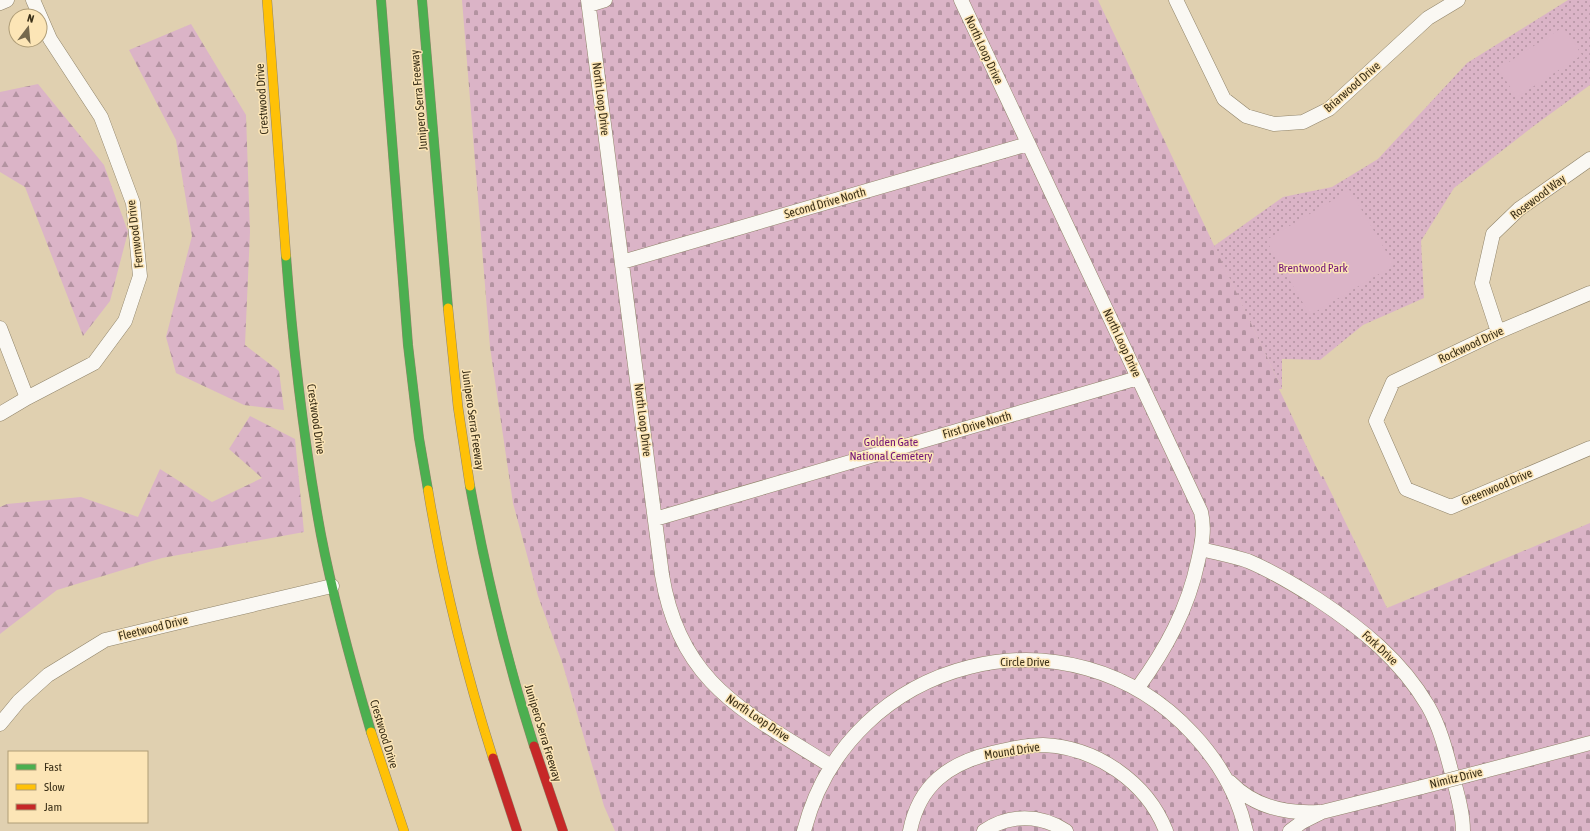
<svg xmlns="http://www.w3.org/2000/svg" width="1590" height="831" viewBox="0 0 1590 831" font-family="'Asap Condensed',sans-serif">
	<style>
		.grass { fill: url(#grass-dots) }
		.forest { fill: url(#forest-firs) }
		.cemetery { fill: url(#cemetery-stones) }
		.pitch { fill: #dbb4c7 }
		.lines { fill: none; stroke-linecap: round; stroke-linejoin: round }
		.street-casing { stroke: #90846a; stroke-width: 15 }
		.fast-casing { stroke: #90846a; stroke-width: 10 }
		.slow-casing { stroke: #90846a; stroke-width: 10 }
		.jam-casing { stroke: #90846a; stroke-width: 10 }
		.street { stroke: #faf8f3; stroke-width: 14 }
		.fast { stroke: #4caf50; stroke-width: 9 }
		.slow { stroke: #ffc107; stroke-width: 9 }
		.jam { stroke: #c62828; stroke-width: 9 }
		.street-bridge-casing { stroke: #90846a; stroke-width: 15; stroke-linecap: butt }
		.street-bridge { stroke: #faf8f3; stroke-width: 14 }
		.labels { text-anchor: middle; dominant-baseline: central; stroke-width: 3; stroke-linejoin: round; paint-order: stroke }
		.street-label { font-size: 12px; fill: #3b3018; stroke: #fce5b6 }
		.park-label { font-size: 12px; fill: #701277; stroke: #fce5b6 }
	</style>
	<defs>
		<pattern id="grass-dots" width="8" height="8" patternUnits="userSpaceOnUse"><rect width="8" height="8" fill="#dbb4c7"/><path d="M2 2h.1M6 6h.1" fill="none" stroke="#b393a1" stroke-width="1.8" stroke-linecap="round"/></pattern>
		<pattern id="forest-firs" width="22" height="20" patternUnits="userSpaceOnUse"><rect width="22" height="20" fill="#dbb4c7"/><path d="M5 1l3.5 6h-7zM16 11l3.5 6h-7z" fill="#b393a1"/></pattern>
		<pattern id="cemetery-stones" width="16" height="16" patternUnits="userSpaceOnUse"><rect width="16" height="16" fill="#dbb4c7"/><path d="M2 7V4a2 2 0 0 1 4 0v3zM10 15v-3a2 2 0 0 1 4 0v3z" fill="#b393a1"/></pattern>
	</defs>
	<rect width="100%" height="100%" fill="#e0d0b0"/>
	<path class="grass" d="M1568,0h22v85l-55,40 -81,63 -33,53 3,57 -61,27 -43,35 -38,-1v30l-68,-143 69,-49 49,-10 46,-28 89,-96z"/>
	<path class="forest" d="M191,24l55,91 4,117 -5,113 34,26 5,39 -40,-5 -68,-32 -10,-36 26,-101 -16,-96 -47,-90z
		M38,84l66,81 24,67 -18,69 -27,35 -58,-149 -25,-15v-80z
		M250,416l45,23 9,93 -142,26 -105,32 -57,44v-127l7,-3 74,-7 57,20 22,-48 52,33 50,-24 -33,-29z"/>
	<path class="cemetery" d="M462,0h636l184,389h-3l42,88 2,-1 64,132 203,-85v308h-975l-11,-25 -42,-144 -24,-66 -25,-93 -23,-156z"/>
	<path class="pitch" d="M1563,27l19,28 -65,42 -19,-28z
		M1350,190l44,75 -84,50 -44,-75z"/>
	<g class="lines">
		<defs>
			<path id="street" d="M33,0l7,16
				M588,0l74,575c18,110 84,137 169,191
				M961,0l240,512c4,17 1,32 -3,49 -10,48 -32,88 -61,128
				M1176,0l48,99 22,17 28,8 29,-2 26,-13 99,-91 30,-18
				M0,3l7,-3
				M589,5l16,-5
				M622,262l406,-118
				M1590,293l-92,39 -105,50 -17,39 30,68 45,18 139,-59
				M0,328l27,70 -27,16
				M1498,332l-16,-49 11,-49 26,-25 71,-50
				M27,398l67,-35 31,-42 15,-45 -7,-73 -32,-86 -51,-78 -10,-23
				M655,519l483,-141
				M1201,549c16,4 32,7 47,12 24,10 47,24 69,38 44,29 84,61 111,107 12,21 18,45 24,68 5,19 11,38 11,57
				M0,724l19,-23 29,-26 57,-35 83,-20 144,-34
				M1484,771l106,-28
				M1230,782c24,25 55,32 89,30
				M804,831c45,-175 267,-230 389,-97 25,27 45,61 53,97
				M910,831c9,-46 39,-68 82,-78 17,-4 34,-8 51,-8 53,2 104,37 123,86
				M984,831c25,-17 56,-17 82,0
				M1290,831l12,-9 20,-10 100,-25"/>
			<path id="fast" d="M381,0l27,345 11,93 9,52
				M422,0l26,308
				M286,256c7,93 18,187 35,279 13,67 31,132 50,197
				M470,486c16,88 37,175 64,260"/>
			<path id="slow" d="M267,0l19,256
				M448,308l10,99 12,79
				M428,490c15,91 37,180 65,268
				M371,732l33,99"/>
			<path id="jam" d="M534,746l29,85
				M493,758l24,73"/>
		</defs>
		<use href="#street" class="street-casing"/>
		<use href="#fast" class="fast-casing"/>
		<use href="#slow" class="slow-casing"/>
		<use href="#jam" class="jam-casing"/>
		<use href="#street" class="street"/>
		<use href="#fast" class="fast"/>
		<use href="#slow" class="slow"/>
		<use href="#jam" class="jam"/>
		<defs>
			<path id="street-bridge" d="M1422,787l62,-16"/>
		</defs>
		<use href="#street-bridge" class="street-bridge-casing"/>
		<use href="#street-bridge" class="street-bridge"/>
	</g>
	<g class="labels">
		<g class="street-label">
			<text transform="translate(984 50) rotate(65)">North Loop Drive</text>
			<text transform="translate(1352 87) rotate(-41)">Briarwood Drive</text>
			<text transform="translate(262 99) rotate(-94)">Crestwood Drive</text>
			<text transform="translate(601 99) rotate(83)">North Loop Drive</text>
			<text transform="translate(419 100) rotate(-95)">Junipero Serra Freeway</text>
			<text transform="translate(1538 197) rotate(-37)">Rosewood Way</text>
			<text transform="translate(825 203) rotate(-16)">Second Drive North</text>
			<text transform="translate(135 234) rotate(-97)">Fernwood Drive</text>
			<text transform="translate(1122 343) rotate(65)">North Loop Drive</text>
			<text transform="translate(1471 345) rotate(-25)">Rockwood Drive</text>
			<text transform="translate(316 419) rotate(82)">Crestwood Drive</text>
			<text transform="translate(473 420) rotate(82)">Junipero Serra Freeway</text>
			<text transform="translate(643 420) rotate(83)">North Loop Drive</text>
			<text transform="translate(977 425) rotate(-16)">First Drive North</text>
			<text transform="translate(1497 487) rotate(-23)">Greenwood Drive</text>
			<text transform="translate(153 628) rotate(-14)">Fleetwood Drive</text>
			<text transform="translate(1380 648) rotate(43)">Fork Drive</text>
			<text x="1025" y="662">Circle Drive</text>
			<text transform="translate(758 718) rotate(34)">North Loop Drive</text>
			<text transform="translate(543 733) rotate(73)">Junipero Serra Freeway</text>
			<text transform="translate(384 734) rotate(73)">Crestwood Drive</text>
			<text transform="translate(1012 751) rotate(-9)">Mound Drive</text>
			<text transform="translate(1456 778) rotate(-14)">Nimitz Drive</text>
		</g>
		<g class="park-label">
			<text x="1313" y="268">Brentwood Park</text>
			<text x="891" y="442">Golden Gate<tspan x="891" dy="14">National Cemetery</tspan></text>
		</g>
	</g>
	<rect x="8" y="751" width="140" height="72" fill="#fce5b6" stroke="#af9d77"/>
	<rect x="16" y="764" width="20" height="6" fill="#4caf50" stroke="#af9d77"/>
	<text x="44" y="771" font-size="12" fill="#3b3018">Fast</text>
	<rect x="16" y="784" width="20" height="6" fill="#ffc107" stroke="#af9d77"/>
	<text x="44" y="791" font-size="12" fill="#3b3018">Slow</text>
	<rect x="16" y="804" width="20" height="6" fill="#c62828" stroke="#af9d77"/>
	<text x="44" y="811" font-size="12" fill="#3b3018">Jam</text>
	<g transform="translate(28 28) rotate(16)"><circle r="19" fill="#fce5b6" stroke="#af9d77"/>
	<path d="M0-3L7 15L0 10L-7 15Z" fill="#75684d"/>
	<text y="-6" font-size="11" font-weight="bold" text-anchor="middle" fill="#3b3018">N</text>
	</g>
</svg>
